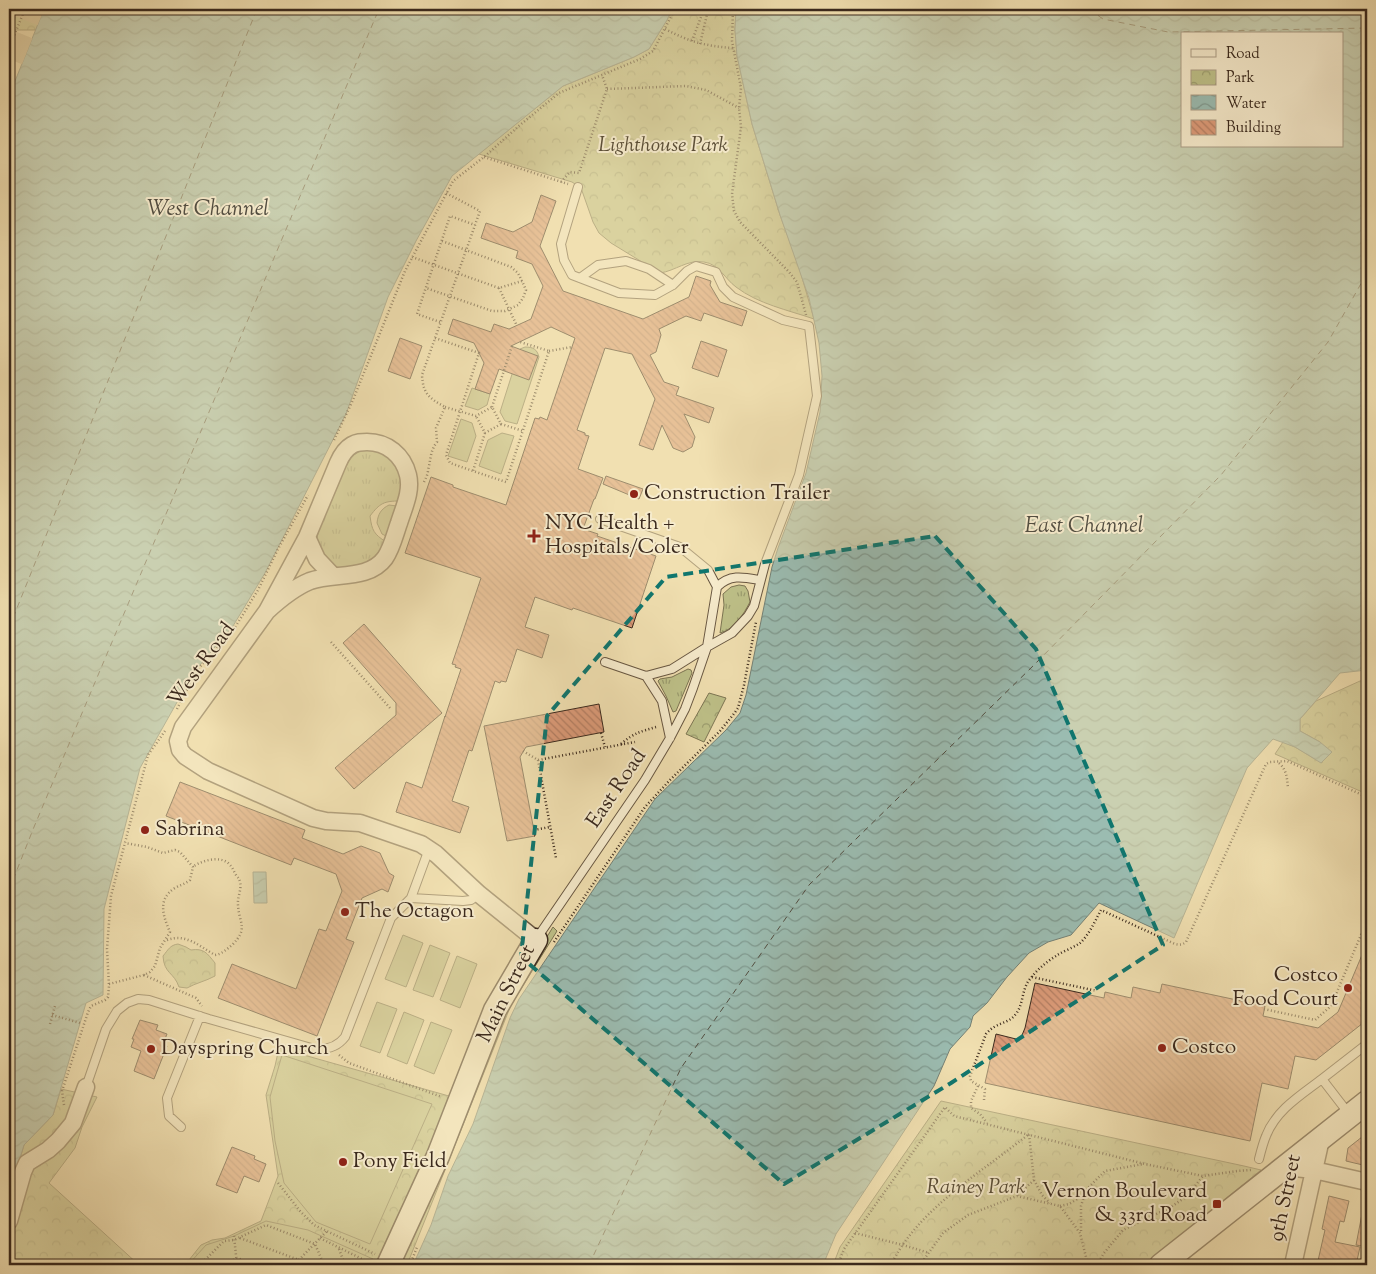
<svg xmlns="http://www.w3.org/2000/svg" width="1376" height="1274" viewBox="0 0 1376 1274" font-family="'Sorts Mill Goudy',serif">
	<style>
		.grass { fill: url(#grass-tufts); stroke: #7c7553 }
		.park { fill: url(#park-crowns); stroke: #7c7553 }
		.garden { fill: #bec189; stroke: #7c7553 }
		.water { fill: url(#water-waves); stroke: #748176; fill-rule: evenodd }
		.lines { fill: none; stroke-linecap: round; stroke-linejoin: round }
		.ferry { stroke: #524e42; stroke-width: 1; stroke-dasharray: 6 5; stroke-linecap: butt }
		.building { fill: url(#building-back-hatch); stroke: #3a291d }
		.highway-tunnel { stroke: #ccbb93; stroke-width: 28; stroke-dasharray: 28 14; stroke-linecap: butt }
		.lane-casing { stroke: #685742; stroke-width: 10 }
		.street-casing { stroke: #685742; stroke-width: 19 }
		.secondary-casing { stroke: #3a291d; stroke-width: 25 }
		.path { stroke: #3a291d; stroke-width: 2.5; stroke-dasharray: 1 2.5; stroke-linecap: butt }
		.lane { stroke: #f6ebcc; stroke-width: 8 }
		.street { stroke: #f6ebcc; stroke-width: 16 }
		.secondary { stroke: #f6ebcc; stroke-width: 22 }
		.marked { fill: none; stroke: #0f766e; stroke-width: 4; stroke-dasharray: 10 6; stroke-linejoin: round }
		.poi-dot { fill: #8f2418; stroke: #f6ebcc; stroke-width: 2 }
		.labels { text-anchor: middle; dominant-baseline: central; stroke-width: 4; stroke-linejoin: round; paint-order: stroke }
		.park-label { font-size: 21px; font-style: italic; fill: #5b4f38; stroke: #f6ebcc }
		.poi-label { font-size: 21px; fill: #3a291d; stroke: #f6ebcc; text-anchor: start }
		.street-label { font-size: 21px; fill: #3a291d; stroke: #f6ebcc }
		.water-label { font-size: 22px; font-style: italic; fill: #524e42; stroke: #f6ebcc }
	</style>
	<defs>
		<pattern id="grass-tufts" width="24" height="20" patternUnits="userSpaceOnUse" patternTransform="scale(1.25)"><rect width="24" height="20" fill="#bec189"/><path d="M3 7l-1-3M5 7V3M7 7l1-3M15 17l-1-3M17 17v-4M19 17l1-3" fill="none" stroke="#9b9d6f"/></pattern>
		<pattern id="park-crowns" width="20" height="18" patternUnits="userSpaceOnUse" patternTransform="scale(1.25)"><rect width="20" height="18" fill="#bec189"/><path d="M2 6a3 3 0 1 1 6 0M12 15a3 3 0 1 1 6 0" fill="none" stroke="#9b9d6f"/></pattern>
		<pattern id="water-waves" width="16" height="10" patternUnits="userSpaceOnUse" patternTransform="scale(1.25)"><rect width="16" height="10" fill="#9bbcb1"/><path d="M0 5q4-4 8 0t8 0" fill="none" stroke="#7f998f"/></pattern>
		<pattern id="building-back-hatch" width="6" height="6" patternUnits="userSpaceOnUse" patternTransform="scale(1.25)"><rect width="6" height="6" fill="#dc9b79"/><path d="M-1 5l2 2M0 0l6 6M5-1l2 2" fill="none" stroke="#b37e63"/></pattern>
	</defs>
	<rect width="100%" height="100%" fill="#f1e0b1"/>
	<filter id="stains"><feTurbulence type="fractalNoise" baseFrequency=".004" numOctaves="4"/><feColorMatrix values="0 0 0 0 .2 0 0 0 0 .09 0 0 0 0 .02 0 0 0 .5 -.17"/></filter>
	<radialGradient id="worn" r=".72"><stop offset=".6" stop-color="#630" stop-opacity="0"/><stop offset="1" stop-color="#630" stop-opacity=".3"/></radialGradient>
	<path class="grass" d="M362,450h12l12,4 9,7 9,21 -4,19c-16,0 -20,2 -30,15 2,15 4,18 16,26l-7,14 -7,5 -22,8 -14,-2 -10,-7 -9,-21 2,-12 25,-60 8,-11z
		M739,585l6,1 3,5 2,11c-7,13 -15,27 -30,31l4,-28 -1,-11 8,-7z
		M688,669l3,1 1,3 -16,38 -3,1 -7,-16 -8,-15 2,-2 12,-2z
		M553,927l4,4 -46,74 -104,260h-10l100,-242 22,-41z"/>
	<path class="park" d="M9,9h35l-8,21h-27z
		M672,9h64l-1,21 2,26 15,68 28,91 19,52 15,52c-26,-9 -56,-15 -78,-32 -11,-8 -17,-23 -32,-25 -16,-3 -29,9 -44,11l-49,-30 -12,-10 -6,-11 -12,-34 -9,-6 -93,-28 84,-68 71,-29 15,-8 18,-29z
		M1367,680v114l-92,-40 8,-12 12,5 27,16 -2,-21 -20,-11v-12l16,-18 44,-20z
		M709,693l17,5 -22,44 -18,-8z
		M178,944l8,3 5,3c13,-2 16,3 24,13v13c-9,5 -19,7 -28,12l-8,-1c-5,-15 -15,-13 -16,-31 5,-6 7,-11 15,-12z
		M279,1048l177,50 -74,167h-197l16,-20 11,-5 13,-2 36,-17 17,-45 -12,-81 9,-29z
		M61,1089l36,8 -15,30 -7,21 -26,35 90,82h-130v-70l15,-50 29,-30z
		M941,1101l303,65 17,4 -117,95h-311l7,-18z"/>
	<path class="garden" d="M525,347c8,0 12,2 14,10l-22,67 -12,-3 -5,-9 20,-63z
		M472,388l18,6 -3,11 -9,5 -13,-4z
		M461,419l11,4 4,13 -9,26 -19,-6z
		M502,433l12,3 -13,38 -22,-8 9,-26z
		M389,505l8,1 -11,30 -4,-2 -5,-11c1,-9 4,-14 12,-18z
		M403,935l20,8 -17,44 -21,-8z
		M430,945l20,8 -17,44 -20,-7z
		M457,956l20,8 -17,44 -20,-8z
		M377,1002l20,7 -17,44 -20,-7z
		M404,1012l20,8 -17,44 -20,-8z
		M431,1022l21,8 -18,44 -20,-8z
		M282,1055l150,49 -62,140 -54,-22 -32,-39 -9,-42 -5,-44z
		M266,1221l42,9 65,29 -2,6h-183l18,-20 28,-9z"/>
	<path class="water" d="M44,9h628l-5,11 -18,29 -15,8 -71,29 -111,90 -36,65 -28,56 -42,117 -81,159 -32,53 -39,46 -54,96 -36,141 -1,86 -17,8 -33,112 -29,30 -15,50v-1099z
		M736,9h631v661l-27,3 -40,46v12l20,11 12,10 -11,11 -26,-16 -22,-8 -26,29 -73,170 -75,-35 -28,32 -23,7 -19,11 -22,24 -20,26 -14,13 -3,11 -20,22 -16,37 -98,148 -13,31h-410l18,-40 17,-49 25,-52 37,-106 9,-19 136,-200 71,-69 14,-17 6,-18 26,-128 6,-19 28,-75 14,-61 2,-36 -3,-33 -10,-45 -29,-83 -28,-91 -15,-68 -2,-26zM1182,34h160v112h-160z
		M253,872h13l1,31h-13z"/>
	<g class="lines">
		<path class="ferry" d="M1089,9l14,10 65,13 199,-4
			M9,628l248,-619
			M9,890l25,-63 345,-818
			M589,1265l92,-197 128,-183 226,-221 186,-189 107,-133 39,-69"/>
	</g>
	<path class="building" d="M541,195l15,6 -16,45 23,45 80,28 46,-22 7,-21 15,5 -1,4 10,17 27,9 -5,15 -38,-13 -3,8 -15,-5 -27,13 2,6 -5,17 -6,3 14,27 15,5 -3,8 38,13 -5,15 -25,-9 11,23 -3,10 -9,5 -10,-4 -11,-23 -9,25 -14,-5 16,-46 -23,-45 -27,-6 -28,82 8,3v2l4,1 -11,33 25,9 -8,21h-1l-11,30 15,5 -1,2 59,20 -24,72 -59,-20 -1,2 -37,-13 -10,30 24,8 -7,23 -25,-9 -11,33 -5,-1 -1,2 -5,-2 -23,70 -3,-1 -17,51 17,6 -9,26 -64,-21 10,-30 16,6 23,-72v1l16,-48 -6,-2 1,-2 -4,-1 29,-86 -76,-25 26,-76 22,8v2l53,18 29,-87 4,1 1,-2 7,3 28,-82 -24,-11 -40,19 27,10 -9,24 -30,-11 -9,25 -15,-5 9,-26 -10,-20 -26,-9 5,-15 38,13 3,-8 15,5 22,-10 12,-33 -11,-22 -16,-6 2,-7 -37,-13 5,-15 27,9 19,-10z
		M400,338l22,8 -12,33 -22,-8z
		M701,341l26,9 -9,27 -26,-9z
		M606,476l37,13 -4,10 -36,-15z
		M364,624l78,89 -88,76 -19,-21 61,-53v-12l-53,-60z
		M599,704l5,28 -78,15 -6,10 15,79 -28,5 -23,-115z
		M180,782l125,48 -3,8 41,16 18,-8 19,7 9,20 5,3 -6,16 -6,-3 -20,9 -16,41 8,3 -37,94 -99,-38 14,-34 64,25 23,-60 7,2 16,-40 -6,-17 -42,-16 -3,7 -125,-49z
		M1367,943v82l-4,-2 -47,37 -21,-4 -7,33 -26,-6 -12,58 -265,-58 11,-49 24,6 5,-12 10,-45 69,15 1,-6 26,6 2,-11 27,6 2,-9 103,22 -2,10 55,12 20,-16z
		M140,1020l18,5 -2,5 11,4 -4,10 4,2 -13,33 -20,-8 7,-20 -10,-4 3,-8h-2z
		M1367,1133v33l-21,-5 2,-13z
		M232,1147l23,9 -1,3 12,5 -7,18 -15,-6 -7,17 -21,-8z
		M1329,1196l20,5 -5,21 -4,-1 -5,21 25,5 -4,18h-39l8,-35 -3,-1z
		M1362,1214l5,1v32l-11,-2z"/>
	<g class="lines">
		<path class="highway-tunnel" d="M9,59l20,-50"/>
		<defs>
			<path id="lane" d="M578,187l-17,57 3,16 8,15 47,18 36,2 18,-10 14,-14 9,-5 20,6 7,15 10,10 50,23 26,6 8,70 -18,79 -34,89 -11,42 -6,10 -16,17 -25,14 -35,22 -26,7 -41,-14
				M580,278l18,-13 28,-4 23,8 24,16
				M600,519l80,28 28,23 9,17
				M717,587c13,-13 26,-10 42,-7
				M646,676l16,25 8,37
				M411,898l52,3 8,-1 8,-6
				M537,938l108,-158 25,-42 15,-29 8,-21 14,-41 10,-60
				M1322,1079l45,-35
				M86,1087l20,-58 11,-18 10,-8 11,-4 11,1 60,19 106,30c12,1 23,-3 30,-12l46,-119 20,-20 18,-49
				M181,1127l-12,-11 -2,-18 33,-82
				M1259,1159c2,-8 4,-16 7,-23 10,-26 35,-41 56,-57l27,35"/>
			<path id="street" d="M307,537l10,22 16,17
				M267,611c13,-12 26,-23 43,-30 24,-9 58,0 75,-23 7,-10 10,-24 14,-35 5,-16 13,-32 9,-48 -5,-20 -21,-33 -41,-33 -6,0 -10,0 -15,3 -7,4 -11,11 -14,18l-31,74 -40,74 -84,116 -5,14 2,9 5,6 23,15 105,47 13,3 34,2 61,21 15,10 43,40 57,46
				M1285,1167l29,3 53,12
				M9,1221l14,-49 4,-9 21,-13 10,-9 15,-18 13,-36
				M1293,1265l28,-126"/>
			<path id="secondary" d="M388,1265l50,-109 57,-146 41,-70
				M1161,1265l206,-163"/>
		</defs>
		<use href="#lane" class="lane-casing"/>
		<use href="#street" class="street-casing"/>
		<use href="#secondary" class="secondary-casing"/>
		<path class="path" d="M733,9l-1,32 9,47 -2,20 2,19 -9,67 2,17 6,11 49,50 8,10 9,33
			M665,29c25,13 40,17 68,19
			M692,41l12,-32
			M700,44l8,-34 -4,-1
			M9,48l16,-39
			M607,89l79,-3 20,4 33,18
			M484,157l84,27
			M561,182l9,-10 9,1 28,-84 -5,-14
			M442,241l69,26 7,6 4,8
			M412,257l87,31 23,-7 4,9 -3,8 -5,7 -13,6h-13l-66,-23
			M499,288l18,38
			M440,322l-23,-8 33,-98 25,9
			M435,338l44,15 -33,102 4,8 23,8
			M549,351l23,-4
			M445,407l31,9 16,-9 9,17 -16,9 -9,-17
			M492,407l20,-61
			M501,424l22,7
			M485,433l-12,38 33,11 43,-131 -29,-9
			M334,440l19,-40 52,-129 48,-90 31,-24 36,-32 39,-32 81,-34 13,-8 22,-42
			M424,482c2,-4 4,-8 4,-12 3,-11 2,-19 9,-28l-1,-14 9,-21c-16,-9 -22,-13 -23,-32l58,-164 -34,-18
			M331,642l59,66
			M177,709l20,-39 37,-41 24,-39 20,-41 30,-54
			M601,733l4,14
			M621,744c14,-12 19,-12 35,-17
			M523,751l15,9 97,-18
			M538,760l18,98
			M1279,763c8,7 8,16 9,25
			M534,830l16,-3
			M167,940c19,-7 32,6 48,15 7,-1 12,-6 17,-10 17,-17 7,-21 6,-40 -1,-7 4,-16 2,-23 -1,-4 -2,-4 -4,-7 -2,-3 -3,-7 -6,-10 -8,-10 -27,-5 -36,1
			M554,942l91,-135 25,-27 50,-49 13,-16 5,-7 6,-23 12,-63
			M144,975l52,23 6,8
			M1032,977l65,14
			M109,984l35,-9 6,-3 5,-6 5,-18 10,-16c-7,-16 -13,-33 5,-44 5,-3 10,-4 15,-8l3,-13 -13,-15 -5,-2 -12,3 -16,-6 -22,-4
			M1264,1009l51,11 16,-14 35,-83h1
			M52,1015l28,8
			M50,1024l5,-18
			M339,1055l10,8 93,34
			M978,1086l-7,15v7l9,6 7,9
			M984,1100l1,-11 -14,-8 -1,-5 16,-42c10,-12 22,-10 29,-19 9,-10 6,-25 15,-36 7,-9 16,-17 26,-23 7,-5 17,-8 24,-13 9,-8 15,-22 21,-33l74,34c5,1 7,1 11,-2l80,-178 4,-2 17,-1 80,36
			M64,1105l-2,-14 26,-79 3,-6 14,-6 3,-3 1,-11 -2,-37 4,-53 37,-141 17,-24
			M1034,1180l8,15 8,8
			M278,1183l22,28 14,14 61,29
			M1018,1195l16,-15 -5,-46
			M1060,1206l9,-2 15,-9
			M1081,1231v-25l5,-16 19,-19 38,-7
			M855,1233l48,12 26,8
			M234,1236l3,29
			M240,1238l59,22 3,5
			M320,1238l48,24 -1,3
			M339,1249l6,16
			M200,1265l24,-24 10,-1 32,-15 49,19 9,21
			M224,1265l13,-7 20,7
			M294,1265l33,-34
			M410,1265l7,-18
			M838,1265l6,-16 101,-142 9,9 191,48 58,12 34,-5 14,-1
			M891,1265c26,-55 92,-94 138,-131
			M920,1265l23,-32 25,-18 49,-19 43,10 20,27 8,32
			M1097,1265l7,-12 19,-23 48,-23 16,-11 16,-20"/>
		<use href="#lane" class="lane"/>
		<use href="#street" class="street"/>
		<use href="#secondary" class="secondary"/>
	</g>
	<path d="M0 0H1376V1274H0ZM935,536l101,113 127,296 -212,138 -167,101 -263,-227 26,-241 119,-139z" fill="#f1e0b1" fill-opacity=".55" fill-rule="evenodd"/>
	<path class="marked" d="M935,536l101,113 127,296 -212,138 -167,101 -263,-227 26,-241 119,-139z"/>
	<g class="poi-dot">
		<circle cx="634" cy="494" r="5"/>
		<path d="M531.5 528.5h5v5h5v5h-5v5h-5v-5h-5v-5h5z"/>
		<circle cx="145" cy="830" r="5"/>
		<circle cx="345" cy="912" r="5"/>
		<circle cx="1348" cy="988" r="5"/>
		<circle cx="1162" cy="1048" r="5"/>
		<circle cx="151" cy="1049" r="5"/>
		<circle cx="343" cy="1162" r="5"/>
		<rect x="1212" y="1199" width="10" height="10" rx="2.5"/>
	</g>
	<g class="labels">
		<g class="park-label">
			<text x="663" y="146">Lighthouse Park</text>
			<text x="976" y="1188">Rainey Park</text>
		</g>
		<g class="poi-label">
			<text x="644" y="494">Construction Trailer</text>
			<text x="545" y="524">NYC Health +<tspan x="545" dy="24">Hospitals/Coler</tspan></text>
			<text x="155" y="830">Sabrina</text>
			<text x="355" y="912">The Octagon</text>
			<text x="1338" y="976" text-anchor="end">Costco<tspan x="1338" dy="24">Food Court</tspan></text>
			<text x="1172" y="1048">Costco</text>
			<text x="161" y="1049">Dayspring Church</text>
			<text x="353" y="1162">Pony Field</text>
			<text x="1207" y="1192" text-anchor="end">Vernon Boulevard<tspan x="1207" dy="24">&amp; 33rd Road</tspan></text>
		</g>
		<g class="street-label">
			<text transform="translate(202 665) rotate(-54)">West Road</text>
			<text transform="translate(617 789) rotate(-56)">East Road</text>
			<text transform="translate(507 994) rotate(-64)">Main Street</text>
			<text transform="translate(1286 1198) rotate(-78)">9th Street</text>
		</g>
		<g class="water-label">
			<text x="208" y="210">West Channel</text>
			<text x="1084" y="527">East Channel</text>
		</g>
	</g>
	<rect width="1376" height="1274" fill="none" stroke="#f1e0b1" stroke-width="30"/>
	<rect x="10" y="10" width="1356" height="1254" fill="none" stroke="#3a291d" stroke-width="2.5"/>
	<rect x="15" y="15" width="1346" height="1244" fill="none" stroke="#3a291d"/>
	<rect x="1181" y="32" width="162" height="115" fill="#f6ebcc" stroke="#ab9d86"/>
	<rect x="1191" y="49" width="25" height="8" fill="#f6ebcc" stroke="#ab9d86"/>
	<text x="1226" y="58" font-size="15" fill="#3a291d">Road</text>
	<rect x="1191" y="70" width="25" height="15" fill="url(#park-crowns)" stroke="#ab9d86"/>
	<text x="1226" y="82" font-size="15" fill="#3a291d">Park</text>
	<rect x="1191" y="95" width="25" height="15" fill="url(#water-waves)" stroke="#ab9d86"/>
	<text x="1226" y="108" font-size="15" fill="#3a291d">Water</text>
	<rect x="1191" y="120" width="25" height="15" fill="url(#building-back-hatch)" stroke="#ab9d86"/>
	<text x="1226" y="132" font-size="15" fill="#3a291d">Building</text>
	<rect width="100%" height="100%" filter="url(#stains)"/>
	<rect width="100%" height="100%" fill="url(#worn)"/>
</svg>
